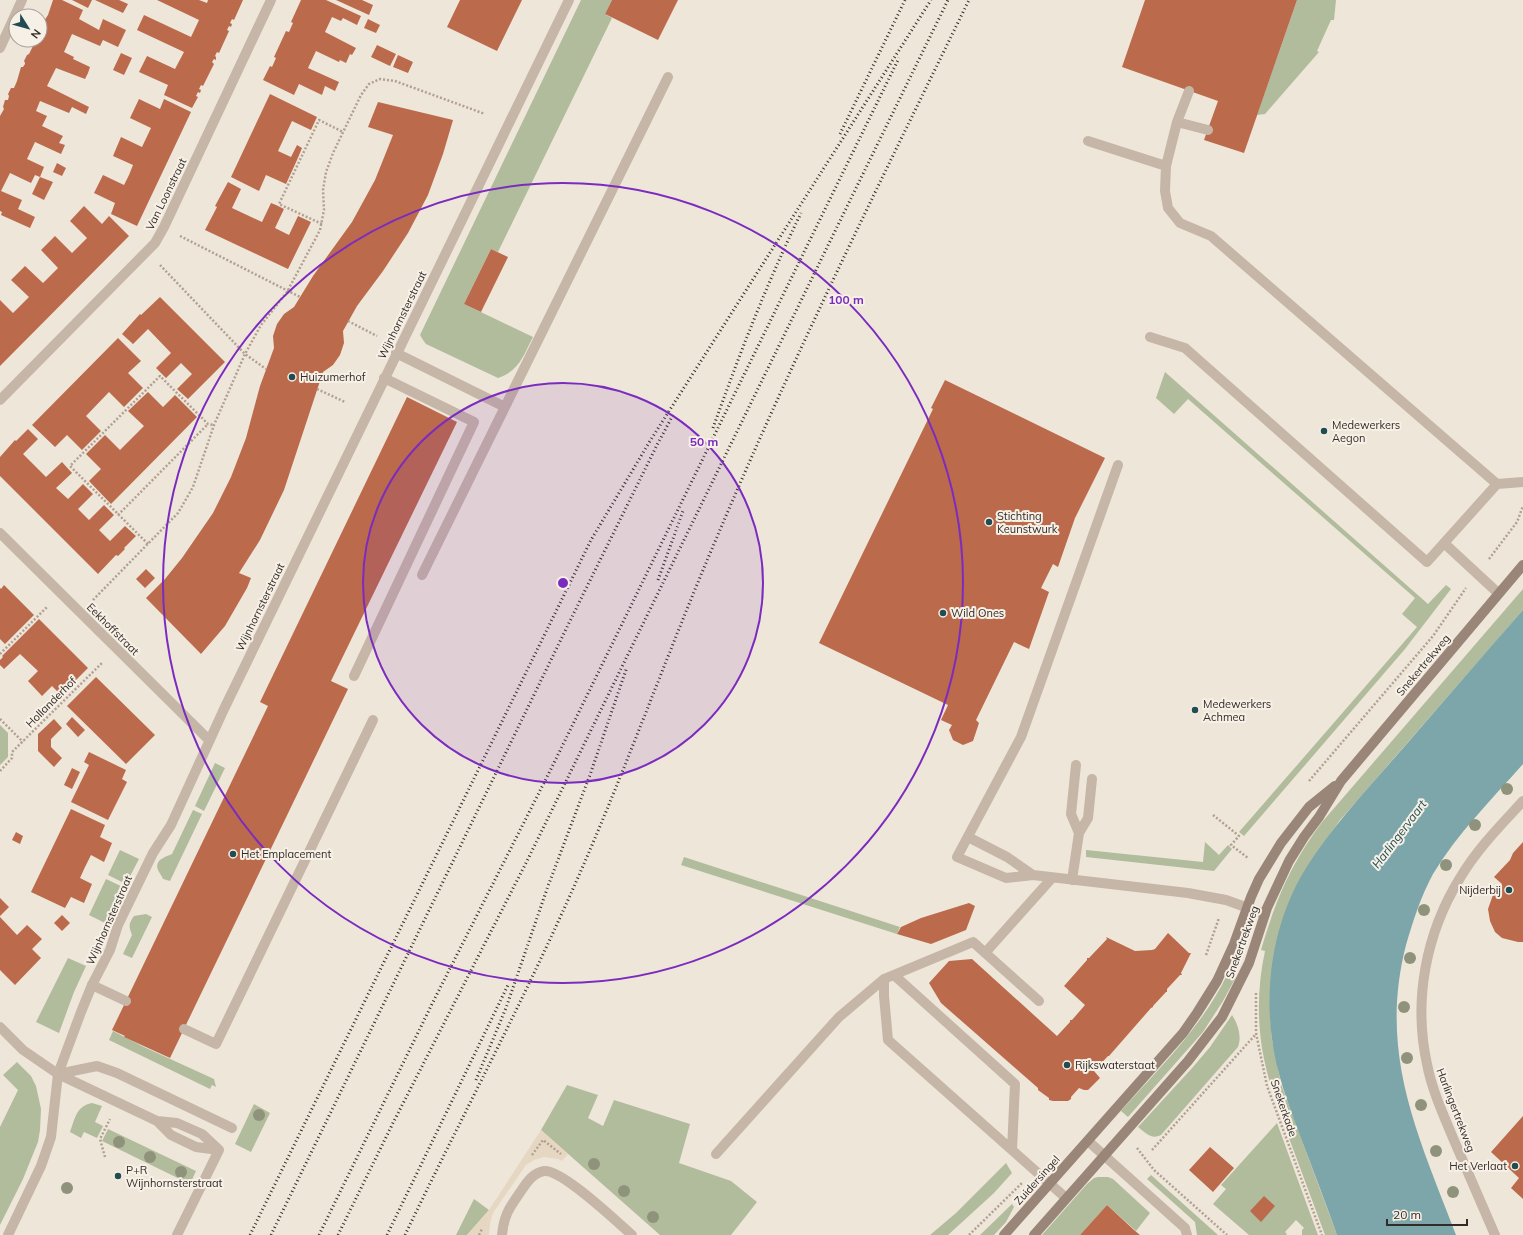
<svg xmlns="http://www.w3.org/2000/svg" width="1523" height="1235" viewBox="0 0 1523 1235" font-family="Mulish,sans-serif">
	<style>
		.green { fill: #b1bc9c }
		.plaza { fill: #e6d7c3 }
		.water { fill: #7ca6a9 }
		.building { fill: #bb6a4c }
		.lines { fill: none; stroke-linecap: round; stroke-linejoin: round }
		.path { stroke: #b1a092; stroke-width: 2.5; stroke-dasharray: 2 2; stroke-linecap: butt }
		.service { stroke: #c6b6a7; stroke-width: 10 }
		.minor { stroke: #c6b6a7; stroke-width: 10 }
		.tertiary { stroke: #c6b6a7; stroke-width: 10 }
		.secondary { stroke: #998679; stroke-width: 10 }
		.rail { stroke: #332b27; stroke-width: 3; stroke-dasharray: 1 3; stroke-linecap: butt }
		.tree { fill: #90937b }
		.ring { fill: none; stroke: #7b2cbf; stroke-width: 2 }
		.poi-dot { fill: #214c51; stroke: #f7f0e6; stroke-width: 1.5 }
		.labels { text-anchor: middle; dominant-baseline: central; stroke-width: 4; stroke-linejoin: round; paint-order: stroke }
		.street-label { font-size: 11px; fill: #332b27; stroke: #f7f0e6 }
		.poi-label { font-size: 11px; fill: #332b27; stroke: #f7f0e6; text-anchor: start }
		.water-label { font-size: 12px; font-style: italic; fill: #214c51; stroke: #f7f0e6 }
		.centre { fill: #7b2cbf; stroke: #f7f0e6; stroke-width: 2 }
		.ring-label { font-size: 12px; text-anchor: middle; font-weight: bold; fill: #7b2cbf; stroke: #f7f0e6; stroke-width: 4; stroke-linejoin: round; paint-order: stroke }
	</style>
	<rect width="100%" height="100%" fill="#efe6da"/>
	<path class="green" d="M581,0h31l-7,14 7,4 -114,234 -7,-3 -27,55 69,33c-10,19 -13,33 -35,41l-72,-34 -3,-4 -3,-5z
		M1297,0h39l-2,20h-3l-14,31 2,1 -54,62 -8,1z
		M1165,372l263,232 18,-19 5,4 -46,60 -161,187 -5,-4 178,-205 -15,-13 13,-16 -227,-199 -14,15 -18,-16z
		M1523,589v21l-183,210 -35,50 -9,18 -10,23 -12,43 -4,59 2,27 9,44 56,151h-12c-12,-32 -24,-65 -36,-97 -11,-30 -22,-59 -27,-90 -5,-32 -4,-65 3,-97l-4,-1c15,-51 30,-87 62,-129z
		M0,725l8,8v24l-8,8z
		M215,763l10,5 -21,43 -9,-5z
		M193,810l9,4 -32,67 -7,-2c-1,-3 -3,-5 -5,-9 -4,-10 7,-13 14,-16z
		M1205,842l14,13 9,-10 4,4 -18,22 -128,-14v-7l117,12z
		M120,850l19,9 -13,25 -18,-9z
		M684,857l216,70 -3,7 -216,-69z
		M106,879l19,9 -18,36 -18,-9z
		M146,914l6,3 -20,41 -9,-4 9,-19c-3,-8 -4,-11 2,-19z
		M68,958l18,8 -12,26 -15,41 -23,-11z
		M1228,973l8,4 -13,24 -20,31 -75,85 -7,-6c38,-43 82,-85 107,-138z
		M1232,1015c6,9 10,22 6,32l-77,88c-10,5 -15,-2 -23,-8l55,-60 17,-20z
		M113,1031l31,16 70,32 2,8 -4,-2 -2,4 -101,-49z
		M17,1062l14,14 5,10 5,23 -1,21 -2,12 -15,37 -23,46v-98l18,-37 -15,-15z
		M567,1085l31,10 -10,23 15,8 11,-26 76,24 -11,39 52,18 26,21 -26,33h-71l-119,-105z
		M92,1103l10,3 -7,16 8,4 -6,12 -13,-6 -3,6 -11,-6c5,-13 6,-26 22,-29z
		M254,1104l16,9 -19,39 -16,-8z
		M1277,1123l41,112h-16v-5l2,-2 -8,-8 -11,12 2,2 -1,1h-37l-36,-31 13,-15 -5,-4z
		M108,1129l88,42 -6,13 -88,-43z
		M1006,1163l6,10 -18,20 -46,42h-18l26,-22z
		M1151,1175l67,60h-21l-2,-13 -48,-43z
		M1098,1177h10l5,2 37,34 -14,18 -29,-26 -27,30h-38l45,-51 7,-6z
		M474,1199l15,11 -22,25h-11z
		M1012,1204l2,3 -8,15 -12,13h-14z"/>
	<path class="plaza" d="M541,1130l27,24 -6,7 -4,-2 -14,-2 -10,3 -8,5 -33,48 -3,10 -1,12h-22l22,-25z"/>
	<path class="water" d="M1523,610v154c-31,35 -66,70 -90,110 -12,22 -20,47 -27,71 -28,109 12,190 50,290h-119c-12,-34 -25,-68 -38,-102 -11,-30 -23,-61 -27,-94 -8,-58 3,-121 34,-171 28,-44 64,-82 98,-121 40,-46 79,-92 119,-137z"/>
	<path class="building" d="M53,0h9l21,10 -4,9 20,11 4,-11 23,11 -8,17 -15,-7 -3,6 -28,-12 -8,18 10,5 -1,2 17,8 -2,6 -3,6 -29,-11 -9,18 42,21 -3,7 -14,-7 -3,6 -29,-12 -4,10 11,5 -5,10 21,10 -4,7 6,2 -4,9 -26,-12 -8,17 17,8 -4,10 13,5 -9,18 -12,-6 8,-17 -5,-2 -4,8 -21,-10 -9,18 21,9 -4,9 17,8 -5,11 -29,-13 1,-3 -2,-1v-95l4,-7 -1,-2 2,-7h3l1,-4 -1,-2 3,-6h3l3,-7 4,-14h2l2,-3v-1l-1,-2 3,-6 2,-1 6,-12 -1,-2h6v-13l8,-12z
		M72,0h20l-4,8z
		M95,0h24l9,4 -5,9z
		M157,0h42l8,3 1,-3h35l-9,20 -2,-1 -2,4 2,1 -1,3 -2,-1 -2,4 2,1 -10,22 -2,-1 -2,4 1,1v3l-2,-1 -2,3 2,2 -11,22 -2,-1 -2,4 2,1 -1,3 -2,-1 -2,4 2,1 -6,11 -28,-13 4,-10 -29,-13 8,-16 28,13 9,-17 -47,-22 7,-15 47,22 8,-17z
		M301,0h25l35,16 -4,9 -14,-7 -2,3 -9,-4 -7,15 31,16 -4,7 -2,-1 -4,9 -6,-3 -1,2 -23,-11 -8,17 31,14 -4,9 -10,-5 -3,9 -23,-11 -5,11 -31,-15 7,-14 2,1 4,-9 -2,-1 12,-26 3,1 4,-9 -2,-1z
		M336,0h26l11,5 -4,10z
		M460,0h62l-25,51 -50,-24z
		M612,0h66l-20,40 -53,-26z
		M1145,0h152l-53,153 -40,-13 14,-39 -96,-34z
		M368,19l12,6 -4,8 -12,-5z
		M377,45l19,9 -6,12 -19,-9z
		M121,53l11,5 -8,17 -11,-5z
		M398,55l15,7 -5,11 -15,-6z
		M270,94l47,23 -6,13 -19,-9 -14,30 13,6 6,-12 5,3 -5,12 -11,24 -20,-9 -7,16 -28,-14z
		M139,99l21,10 4,-10 27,13 -54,114 -26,-12 4,-11 -21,-10 9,-18 21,10 5,-10 4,-10 -20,-9 8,-19 21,10 9,-19 -21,-10z
		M378,102l75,18 -10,34 -15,41 -20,38 -25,38 -26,35 -14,25 1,12 -4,12 -7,10 -10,7 -39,118 -24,50 -21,33 12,5 -4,10 -22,38 -24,28 -55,-56 19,-19 17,-21 31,-45 18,-36 15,-39 14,-52 14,-38 -1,-12 4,-12 7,-10 10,-7 19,-31 39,-54 23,-42 18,-45 -25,-8z
		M57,163l9,5 -4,8 -9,-4z
		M228,182l13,7 -9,19 30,14 9,-19 5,2 8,4 -9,19 14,7 9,-19 13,6 -23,47 -83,-39 12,-23 -2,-1z
		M84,206l18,18 7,-8 20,20 -129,130v-66l13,13 16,-16 -18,-17 14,-14 18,17 15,-15 -17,-18 14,-14 17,17 15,-15 -17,-17z
		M491,249l17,8 -27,55 -17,-8z
		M160,297l65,65 -37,37 -11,-10 15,-15 -11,-11 -15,15 -10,-10 15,-15 -23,-24 -15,15 -11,-10 18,-20 1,1z
		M118,338l23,23 -13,12 15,15 -19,19 -15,-15 -23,24 15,15 -19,19 -15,-15 -12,12 -23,-22z
		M945,380l160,78 -30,60 -17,49 -5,-3 -12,24 8,4 -20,57 -15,-7 -38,78 3,3 -6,18 -10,4 -10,-5 -4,-10 3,-5 -11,-5 7,-15 -129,-62 114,-234 -2,-1z
		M148,392l15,15 12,-12 22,22 -86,87 -22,-23 12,-12 -15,-15 19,-19 15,15 24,-24 -16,-15z
		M407,397l50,25 -126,259 17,8 -178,369 -46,-21 1,-1 -13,-6 156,-324 -8,-4z
		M28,429l10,10 -15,15 23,23 16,-15 10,11 -16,15 12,11 15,-15 10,10 -15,15 11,11 15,-15 10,10 -15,15 11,11 15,-15 11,10 -12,12 1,1 -7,7 -2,-1 -18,19 -98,-98v-19l15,-17 1,1z
		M146,569l9,9 -10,10 -9,-9z
		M4,585l30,30 -29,29 -5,-5v-51l1,1z
		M39,619l49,49 -27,27 -9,-9 -10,10 -14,-15 10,-10 -18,-17 -16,15 -4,-4v-5l3,-3 -1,-1z
		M96,677l59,58 -29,29 -59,-58z
		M72,717l13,13 -7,7 -12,-13z
		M54,719l8,9 -11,11v8l11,11 -8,9 -16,-16v-17z
		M89,752l37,18 -4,9 5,3 -19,38 -37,-18 18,-37 -5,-3z
		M72,768l8,4 -8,17 -8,-4z
		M71,809l34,16 -5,12 12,6 -8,19 -13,-7 -6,12 -5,11 12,6 -8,19 -13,-6 -6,11 -34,-16z
		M16,832l7,4 -3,8 -8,-4z
		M1523,842v100h-5l-16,-4 -7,-6 -5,-11 -2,-12 6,-17 8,-8 -8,-7 16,-17 3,-7z
		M0,898l9,9 -9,9z
		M969,903l6,3 -9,24 -35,14 -34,-10 4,-7 20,-9z
		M62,915l8,8 -8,8 -8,-8z
		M0,917l17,18 10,-10 15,14 -10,10 9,9 -26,27 -15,-15z
		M1168,933l21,20h2l-10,20 1,2h-2l-13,14v3h-1l-13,14v1l-2,1 -42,48h-1l-14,15 6,7 -12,12h-4l-5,-2 -8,9v2l-3,2h-15l-4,-1v-2l-11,-8v-2l-97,-85 -12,-20 20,-22 23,-2 85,77 13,-14v-2h2l13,-15 -21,-19 23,-26v-2h2l18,-19 -1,-2 29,14 17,-1 3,-1z
		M1523,1116v83l-12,-11 8,-10 -28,-26z
		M1210,1147l24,21 -21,24 -24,-22z
		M1264,1196l11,10 -14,16 -11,-11z
		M1107,1205l27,25 6,5h-60z"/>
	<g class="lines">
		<path class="path" d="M322,224l-43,-20 40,-84 24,12
			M180,236l120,61
			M160,265l85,89 21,15
			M348,321l29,15
			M317,389l28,13
			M118,515l90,-91
			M148,544l-78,-78 90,-90 48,48 6,1
			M1489,559l28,-37 6,-16
			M93,600l85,-87 15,-26 21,-62 31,-71 16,-29 26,-33 33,-62 4,-20 -1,-20 3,-18 7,-19 28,-58 8,-11 11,-5 15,2 90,33
			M0,654l48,-48
			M0,719l23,23
			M0,771l12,-13v-6l91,-90
			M1309,781l124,-145 33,-48
			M1213,815l26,21 -8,9 17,13
			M1206,955l13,-37
			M1256,993v40l11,53 55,149
			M1137,1148l17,22 73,65
			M1152,1150l104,-116
			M532,1155l11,-15 18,14
			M105,1157l-5,-18 10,-20
			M479,1235l3,-6
			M969,1235l53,-52"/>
		<path class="service" d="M1177,122l31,8
			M1088,141l78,25 -1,25 3,17 12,15 31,13 286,248
			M1166,166l11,-44 12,-31
			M1150,337l35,11 242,214 70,-78 26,-2
			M396,353l109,54
			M1118,465l-97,272 -64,120 49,21 27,-3 155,18 38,7 39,14
			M1444,543l54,50
			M422,575l246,-498
			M354,676l120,-254 -90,-44
			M1076,765l-5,49 8,19
			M968,837l39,20 26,18
			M1072,880l7,-47 9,-15 4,-39
			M985,953l67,-75
			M894,975l121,109 -3,66
			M884,979v17l4,44 178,158
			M92,985l34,16
			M184,1029l32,15 157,-324
			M58,1074l39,-8 20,7 115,55
			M58,1074l99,47 14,14 25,12 23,3
			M157,1121l20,2 25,11 17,16
			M1088,1141l97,87 2,7
			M716,1154l123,-137 45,-38 89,-37 66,59
			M177,1235l42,-85
			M502,1235c2,-21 8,-28 19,-44 6,-9 12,-18 23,-20 18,-2 73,51 88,64"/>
		<path class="minor" d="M0,48l22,-48
			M0,400l155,-157 9,-16 107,-227
			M0,533l209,207
			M8,1235l33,-69 10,-29 7,-63 23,-62 11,-27 18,-35 8,-25 35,-72 18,-28 53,-116 345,-709
			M1495,1235c-14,-32 -28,-64 -42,-97 -10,-24 -21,-48 -26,-74 -14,-64 -1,-131 33,-186 17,-29 41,-53 63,-77"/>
		<path class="tertiary" d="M0,1027l23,23 35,24"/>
		<path class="secondary" d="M1004,1235l179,-202 14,-20 20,-32 17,-37 17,-47 8,-18 22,-36 28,-36 26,-21
			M1034,1235l154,-174 34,-44 27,-54 18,-55 22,-47 15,-24 15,-20 22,-36 182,-216"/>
		<path class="rail" d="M840,134l65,-134
			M713,428c26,-73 54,-145 88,-215
			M658,580l25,-69
			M476,1080l30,-72 42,-122 42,-111 37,-108
			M250,1235l341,-695 59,-99 281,-441
			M271,1235l296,-608 90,-182 16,-30
			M319,1235l113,-231 120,-237 347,-709
			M338,1235l55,-112 134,-262 421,-861
			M387,1235l121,-250
			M405,1235c55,-115 115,-227 167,-344 51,-114 93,-232 142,-347 78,-185 167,-364 255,-544"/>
	</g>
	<g class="tree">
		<circle cx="1507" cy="789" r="6"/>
		<circle cx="1475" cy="825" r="6"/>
		<circle cx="1446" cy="865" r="6"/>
		<circle cx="1424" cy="910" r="6"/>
		<circle cx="1410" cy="958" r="6"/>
		<circle cx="1404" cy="1007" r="6"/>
		<circle cx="1407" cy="1058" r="6"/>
		<circle cx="1421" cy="1105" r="6"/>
		<circle cx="259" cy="1115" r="6"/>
		<circle cx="119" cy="1142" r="6"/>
		<circle cx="1436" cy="1151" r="6"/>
		<circle cx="150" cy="1157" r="6"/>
		<circle cx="594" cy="1164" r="6"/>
		<circle cx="181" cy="1172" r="6"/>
		<circle cx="67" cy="1188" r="6"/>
		<circle cx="624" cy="1191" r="6"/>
		<circle cx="1453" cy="1192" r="6"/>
		<circle cx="653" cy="1217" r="6"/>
	</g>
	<circle cx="563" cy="583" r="200" fill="#7b2cbf" fill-opacity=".12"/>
	<g class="ring">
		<circle cx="563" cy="583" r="200"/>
		<circle cx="563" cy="583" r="400"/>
	</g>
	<g class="poi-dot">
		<circle cx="292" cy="377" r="4"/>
		<circle cx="1324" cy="431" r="4"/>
		<circle cx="989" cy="522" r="4"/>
		<circle cx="943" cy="613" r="4"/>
		<circle cx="1195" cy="710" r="4"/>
		<circle cx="233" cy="854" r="4"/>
		<circle cx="1509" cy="890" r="4"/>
		<circle cx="1067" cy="1065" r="4"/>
		<circle cx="1515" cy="1166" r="4"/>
		<circle cx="118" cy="1176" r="4"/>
	</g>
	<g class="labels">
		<g class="street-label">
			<text transform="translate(166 194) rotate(-64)">Van Loonstraat</text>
			<text transform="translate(402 315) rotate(-64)">Wijnhornsterstraat</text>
			<text transform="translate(260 607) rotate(-64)">Wijnhornsterstraat</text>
			<text transform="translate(113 629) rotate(45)">Eekhoffstraat</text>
			<text transform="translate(1423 665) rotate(-50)">Snekertrekweg</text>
			<text transform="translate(51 702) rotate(-45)">Hollanderhof</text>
			<text transform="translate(109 920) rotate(-66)">Wijnhornsterstraat</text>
			<text transform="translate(1242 942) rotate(-70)">Snekertrekweg</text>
			<text transform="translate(1284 1108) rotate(71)">Snekerkade</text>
			<text transform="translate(1456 1110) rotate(69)">Harlingertrekweg</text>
			<text transform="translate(1037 1180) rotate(-48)">Zuidersingel</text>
		</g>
		<g class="poi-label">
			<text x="300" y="377">Huizumerhof</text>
			<text x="1332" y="425">Medewerkers<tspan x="1332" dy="13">Aegon</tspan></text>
			<text x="997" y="516">Stichting<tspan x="997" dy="13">Keunstwurk</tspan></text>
			<text x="951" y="613">Wild Ones</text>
			<text x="1203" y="704">Medewerkers<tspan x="1203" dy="13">Achmea</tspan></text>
			<text x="241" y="854">Het Emplacement</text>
			<text x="1501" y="890" text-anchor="end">Nijderbij</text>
			<text x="1075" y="1065">Rijkswaterstaat</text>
			<text x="1507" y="1166" text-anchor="end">Het Verlaat</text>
			<text x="126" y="1170">P+R<tspan x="126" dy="13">Wijnhornsterstraat</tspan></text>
		</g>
		<g class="water-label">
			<text transform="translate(1399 834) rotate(-53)">Harlingervaart</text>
		</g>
	</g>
	<circle cx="563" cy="583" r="6" class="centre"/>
	<g class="ring-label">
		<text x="846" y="304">100 m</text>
		<text x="704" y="446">50 m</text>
	</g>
	<g transform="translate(28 28) rotate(127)"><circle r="19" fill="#f7f0e6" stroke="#a9a19a"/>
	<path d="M0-3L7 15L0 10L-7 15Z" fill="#214c51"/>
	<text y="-6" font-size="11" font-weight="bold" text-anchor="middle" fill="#332b27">N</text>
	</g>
	<path d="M1387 1219v6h80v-6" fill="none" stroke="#332b27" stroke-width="2"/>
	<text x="1393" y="1219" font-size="12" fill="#332b27" stroke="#f7f0e6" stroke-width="3" paint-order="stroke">20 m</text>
</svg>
